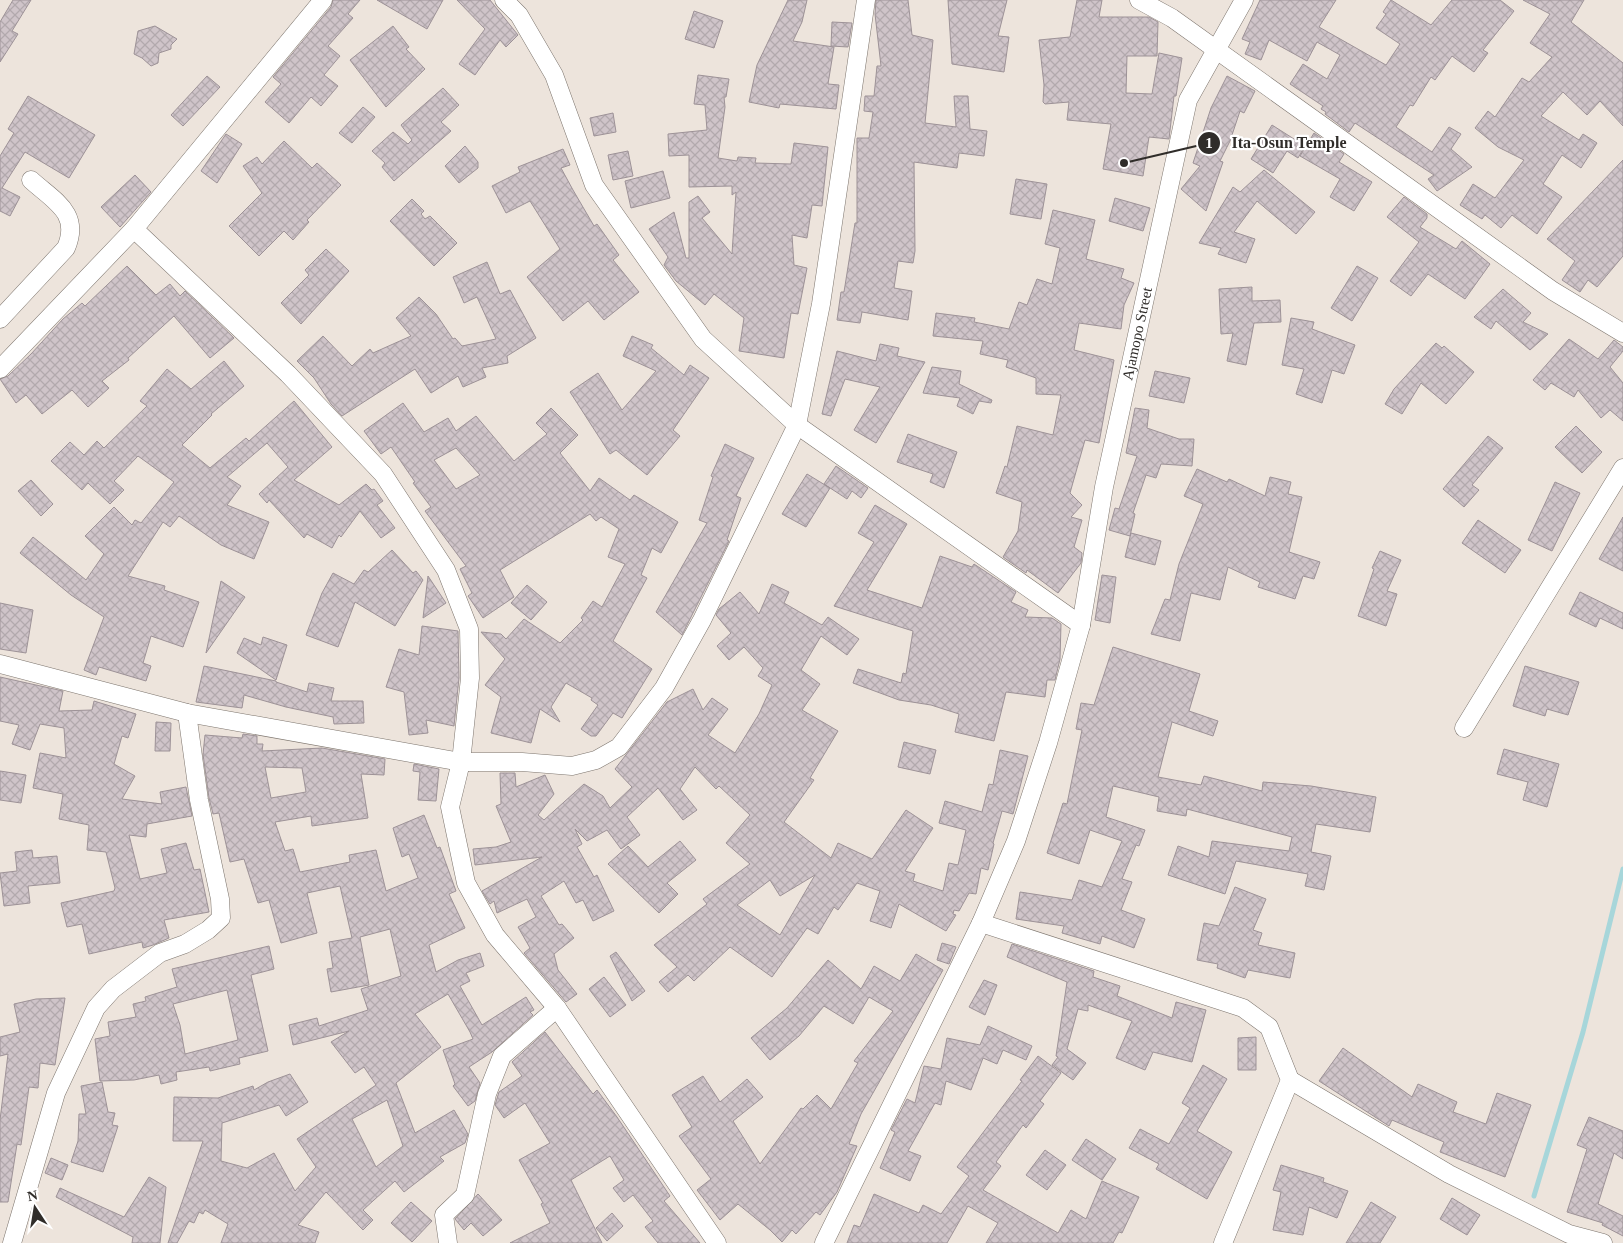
<svg xmlns="http://www.w3.org/2000/svg" width="1623" height="1243" viewBox="0 0 1623 1243" font-family="Georgia,serif">
	<style>
		.lines { fill: none; stroke-linecap: round; stroke-linejoin: round }
		.stream { stroke: #a7d6da; stroke-width: 5 }
		.building { fill: url(#building-cross-hatch); stroke: #9d9297; fill-rule: evenodd }
		.minor-casing { stroke: #7d756e; stroke-width: 19 }
		.minor { stroke: #fff; stroke-width: 18 }
		.labels { text-anchor: middle; dominant-baseline: central; stroke-width: 4.5; stroke-linejoin: round; paint-order: stroke }
		.street-label { font-size: 15px; fill: #302d2a; stroke: #fff }
		.leader { fill: none; stroke: #302d2a; stroke-width: 2 }
		.callout-dot { fill: #302d2a; stroke: #fff; stroke-width: 2 }
		.mark-label { font-size: 15px; text-anchor: middle; font-weight: bold; fill: #fff }
		.callout-label { font-size: 16px; text-anchor: middle; font-weight: bold; fill: #302d2a; stroke: #fff; stroke-width: 4.5; stroke-linejoin: round; paint-order: stroke }
	</style>
	<defs>
		<pattern id="building-cross-hatch" width="8" height="8" patternUnits="userSpaceOnUse" patternTransform="scale(1.25)"><rect width="8" height="8" fill="#cfc4c9"/><path d="M0 0l8 8M0 8l8-8" fill="none" stroke="#b2a9ad"/></pattern>
	</defs>
	<rect width="100%" height="100%" fill="#ede4dc"/>
	<g class="lines">
		<path class="stream" d="M1534,1196l49,-164 40,-163"/>
	</g>
	<path class="building" d="M13,0h18l-19,31 6,3 -18,28v-40z
		M333,0h27l-12,14 5,4 -25,28 12,10 -16,19 14,11 -17,20 -10,-9 -22,26 -24,-21 16,-18 -8,-7 58,-70z
		M377,0h66l-16,29z
		M457,0h33l28,35 -12,12 -6,-7 -25,35 -16,-11 26,-35z
		M788,0h19l-5,22 -9,19 41,6 -6,37 11,1 -3,24 -56,-5 -1,4 -30,-6 8,-37z
		M876,0h32l4,35 21,5 -8,83 31,4 -2,-31h14l2,33 17,2 -3,25 -25,-3 -2,15 -43,-6 1,89 -2,12 -15,-2 -4,27 18,3 -4,29 -46,-8 -2,11 -23,-3 4,-28h3l11,-69h2v-85h12l4,-26 -9,-1 1,-15h9l3,-30h4l-6,-52z
		M948,0h59l-9,36 11,1 -5,35 -52,-8z
		M1077,0h25l-3,17h50l9,5 -1,34h-30l-1,37 26,1 7,-41 23,5 -6,38h-2l-5,43 -20,-2 -6,39 -40,-7 8,-45 -44,-4 2,-18 -24,2 -2,-2 1,-17 -5,-45 31,-3z
		M1260,0h76l-17,27 67,38 14,-21 -24,-16 10,-14 -3,-2 8,-12 40,25 21,-25h48l14,11 -31,39 5,3 -14,19 -22,-16 -17,24 -4,-3 -18,29 -3,-1 -14,22 36,25 17,-25 12,7 -10,15 21,18 -35,24 -9,-12 6,-4 -79,-52 -6,9 -24,-18 1,-2 -5,-3 2,-3 -33,-22 13,-20 24,15 13,-24 -23,-13 -10,19 -38,-21 -8,20 -16,-6 5,-12 -8,-3z
		M1523,0h61l-13,22 52,41v63l-23,-25 -13,14 -24,-23 -22,24 38,24 4,-6 14,9 -16,25 -19,-13 -19,29 19,13 -25,37 -25,-19 -11,13 -16,-13 -3,4 -22,-14 13,-21 22,14 29,-38 -26,-13 -23,-19 13,-17 7,6 27,-39 7,4 23,-25 -22,-14 20,-29z
		M694,11l29,10 -9,27 -29,-9z
		M832,22l20,1 -4,24 -17,-1z
		M155,26l22,13 -6,6v4l-12,4 -1,10 -7,3 -9,-8 -8,-4 4,-23z
		M393,26l16,21 -3,2 19,20 -39,38 -36,-47z
		M698,75l31,4 -3,18h-2l1,10 -7,51 19,3 1,-4 18,1 -1,5 36,1 3,-21 34,4 -6,59 -10,-1 -5,33 -15,-3 2,30 13,3 -9,46 -7,-1 -7,45 -45,-7 5,-33 -30,-24 -9,11 -29,-24 -12,-16 4,-8 -19,-28 25,-17 12,46h3v-56l9,-6 12,16 -8,6 30,36 4,-62 -4,3v-9l-43,1v-32l-20,1 -1,-22 39,-4 -2,-25 -11,-1z
		M207,76l13,11 -37,39 -12,-11z
		M1227,76l28,15 -11,22 -4,-2 -10,30 -10,20 3,1 -17,49 -25,-22 19,-23 -7,-3 18,-55z
		M443,88l16,17 -18,17 10,9 -57,50 -12,-14 3,-4 -13,-12 21,-19 15,12 4,-4 -11,-15z
		M28,96l67,39 -26,43 -44,-26 -23,36 18,9 -10,19 -10,-5v-55l14,-23 -6,-4z
		M363,107l12,10 -23,26 -13,-10z
		M613,113l3,19 -22,4 -4,-18z
		M1272,125l33,21 -7,12 -11,-7 -14,22 -22,-14z
		M1314,133l30,21 -5,8 33,20 -18,29 -24,-14 10,-18 -40,-23z
		M226,134l16,10 -25,39 -16,-12z
		M284,141l28,27 5,-5 24,22 -34,35 2,2 -16,18 -9,-9 -25,25 -30,-30 33,-33 -19,-27 14,-9 5,7z
		M465,146l13,16v6l-19,15 -14,-17z
		M563,149l7,16 -9,3 12,22 21,36 3,-2 22,31 -6,5 26,32 -35,28 -16,-19 -25,20 -36,-44 33,-28 -30,-48 -24,12 -14,-27 28,-14 -2,-5z
		M628,151l5,25 -20,4 -5,-25z
		M1623,160v96l-26,31 -9,-7 -8,12 -18,-12 13,-19 -28,-22z
		M1264,170l51,42 -19,22 -39,-33 -23,31 21,7 -9,24 -28,-9 3,-6 -22,-5 34,-56 7,5z
		M663,171l7,27 -39,10 -6,-27z
		M135,175l16,17 -31,35 -19,-20z
		M1016,179l31,5 -6,35 -31,-5z
		M1404,197l23,17v4l-7,9 36,22 6,-8 28,23 -25,35 -37,-25 -17,22 -21,-15 29,-39 -32,-25z
		M1115,198l35,10 -7,23 -34,-10z
		M412,199l12,12 -3,3 4,5 5,-3 27,27 -23,23 -44,-45z
		M1053,210l42,10 -9,39 38,10 -3,9 13,5 -10,22 -3,24 -42,-6 -5,27 40,10 -15,83 -14,-3 -15,53 12,12 -11,12 11,3 -8,27 8,6 -1,10 -23,30 -31,-23 -1,3 -23,-16 15,-26 4,-29 -26,-9 9,-27 2,1 10,-41 36,9 8,-40 -25,-1v-16l-30,-11 2,-7 -28,-6 3,-13 -50,-5 3,-23 39,5 -1,4 35,7 10,-27 8,3 10,-26 15,5 8,-36 -15,-4z
		M326,249l23,22 -48,53 -20,-21 28,-28 -4,-5z
		M487,262l13,32 10,-4 26,48 -29,18 1,7 -26,5 4,9 -23,10 -5,-11 -27,17 -16,-24 -73,47 -11,-12 -17,-26 -17,-17 26,-25 29,30 18,-17 3,4 38,-17 -15,-18 23,-21 17,17 17,25 2,-1 7,8 34,-7 -19,-42 -13,6 -11,-26z
		M127,266l29,29 14,-11 10,12 5,-5 49,47 -24,20 -36,-42 -46,42 1,2 -27,21 7,7 -21,19 -16,-17 -30,24 -16,-19 -10,8 -16,-24 8,-3 23,-22 32,-35 19,-16 3,3z
		M1357,266l21,12 -26,43 -21,-13z
		M1252,287v14l28,-1 1,22 -27,1 -8,42 -19,-4 6,-28 -12,1 -2,-45z
		M1503,289l28,24 -8,9 25,12 -18,16 -34,-29 -5,8 -17,-12z
		M1291,318l23,4 -2,7 43,16 -11,29 -12,-4 -10,33 -26,-9 8,-25 -22,-4z
		M632,336l21,9 -2,3 33,27 6,-10 19,13 -36,52 7,6 -33,39 -31,-25 -6,4 -40,-62 28,-19 24,37 34,-39 -33,-15z
		M1569,339l29,20 16,-19 9,7v4l-13,16 13,16v38l-13,-11 -9,8 -23,-28 -4,7 -23,-14 -6,7 -12,-10z
		M1436,343l6,5 2,-2 30,26 -28,32 -25,-21 -19,31 -17,-10 9,-15z
		M880,344l19,4 -2,8 28,6 -49,81 -22,-13 26,-43 -35,-8 -14,37 -9,-2 15,-63 39,10z
		M224,361l20,25 -33,28 1,1 -30,30 28,23 36,-30 3,3 45,-40 38,46 -38,33 45,25 27,-21 6,6 2,-1 9,12 -6,4 18,23 -14,10 -21,-27 -19,26 -2,-2 -7,13 -25,-14 -3,4 -35,-38 -2,3 -8,-9 29,-27 -21,-24 -40,34 14,9 -14,19 42,17 -15,37 -33,-14 -42,-29 -9,11 -7,-5 -35,54 37,10 -1,4 35,12 -16,45 -32,-11 -8,27 8,3 -5,15 -47,-14 -3,8 -12,-5 20,-53 -33,-22 -51,-42 13,-16 53,43 18,-26 -19,-18 29,-29 18,18 3,-5 6,3 33,-41 -36,-26 -24,25 10,9 -14,14 -22,-21 -6,7 -31,-29 19,-19 14,13 13,-14 7,7 43,-42 -7,-5 27,-32 24,20z
		M932,367l29,4 -2,13 33,16 -1,3 -12,-2 -6,13 -16,-8 3,-8 -37,-5z
		M1155,371l35,7 -6,25 -35,-7z
		M403,403l21,29 24,-14 8,13 20,-15 38,45 33,-27 -11,-11 15,-15 27,27 -18,18 30,38 9,-13 31,22 4,-5 44,27 -17,31 -9,-5 -11,27 6,3 -34,63 39,28 -30,49 -9,-5 -17,23h-5l-10,-7 17,-24 -7,-5 1,-2 -26,-15 -15,24 9,15 -20,-13 -9,34 -40,-10 10,-36 -16,-12 20,-26 -24,-27 20,2 5,5 18,-20 36,24 23,-23 -2,-2 12,-17 9,6 23,-43 -17,-7 11,-28 -18,-12 -5,4 -6,-7 -90,56 14,27 -31,21 -15,-22 4,-3 -12,-24 6,-3 -41,-55 6,-4 -18,-24 2,-1 -24,-35 -10,7 -17,-23zM456,448l24,27 -24,14 -22,-29z
		M1135,408l14,2 -2,18 32,11h15l-2,27 -31,-2 -5,14 -10,-3 -13,38 2,1 -5,22 -21,-6 6,-22 4,1 18,-53 -11,-3z
		M1576,426l26,26 -20,21 -27,-26z
		M908,434l49,18 -13,36 -14,-6 3,-8 -36,-12z
		M1488,436l15,12 -31,37 7,5 -15,17 -21,-18z
		M725,444l29,14 -18,38 5,2 -14,42 2,1 -47,94 -26,-23 51,-89 -8,-3 14,-43 -2,-1z
		M836,466l32,22 -7,10 -9,-7 -5,8 -23,-15z
		M1197,469l30,13 2,-3 36,17 5,-19 21,5 -3,12 14,3 -13,55 31,10 -6,17 -11,-3 -8,23 -37,-12 2,-5 -32,-15 -8,33 -29,-7 -11,48 -29,-7 14,-35 5,1 9,-36 24,-60 -19,-8z
		M807,474l23,14 -24,39 -24,-13z
		M31,480l22,24 -12,12 -23,-25z
		M1555,482l25,11 -28,58 -24,-11z
		M875,505l32,19 -40,66 55,18 18,-52 32,11 2,-3 42,28 -5,10 17,8 -3,7 27,1 9,6 -1,35 -5,21h-8l-2,17 -39,-5 -12,49 -39,-9 4,-18 -28,-9 -32,-5 -46,-17 5,-14 43,14 2,-10 3,1 7,-43 -79,-25 40,-64 -16,-9z
		M1623,517v54l-24,-12z
		M1478,520l43,30 -16,23 -43,-30z
		M1131,533l30,8 -6,24 -30,-8z
		M392,550l21,23 3,-2 7,9 -28,46 -40,-24 -17,45 -32,-12 16,-42 11,-20 21,11 10,-14 4,2z
		M1380,551l21,9 -14,31 10,3 -11,32 -28,-10 16,-47 -2,-1z
		M1102,575l14,2 -6,46 -15,-3z
		M428,576l18,27 -23,15z
		M221,581l24,16 -39,56z
		M772,584l17,8 -5,11 38,22 6,-8 31,22 -12,16 -26,-19 -20,34 19,14 -18,26 36,21 -28,47 4,2 -30,42 47,36 7,-15 34,16 34,-49 27,18 -28,43 10,3 -2,7 30,10 6,-28 9,2 8,-35 -27,-7 6,-22 37,11 7,-28 4,1 7,-35 28,6 -15,58 -11,-3 -9,32 1,1 -6,26 -7,-2 -5,26 -7,-1 -10,18 -5,-1 -1,4 3,1 -10,16 -47,-27 -8,24 -21,-7 10,-30 -23,-8 -19,27 -4,-3 -16,27 -11,-6 -35,49 -42,-30 -36,34 -6,-6 -20,17 -9,-10 18,-15 -23,-22 53,-41 -4,-5 47,-35 -24,-21 24,-28 -31,-29 -3,3 -21,-22 -15,22 17,21 -14,10 -25,-32 -31,29 13,18 -19,14 -14,-19 -20,11 -12,-12 7,15 -5,3 17,30 3,-2 17,36 -21,10 -10,-21 -7,3 -12,-22 -23,15 18,29 3,-1 12,14 -20,16 4,16 19,24 -11,8 -42,-49 6,-5 -12,-21 18,-10 -9,-18 -30,14 -3,-12 -4,3 -8,-13 60,-34 -67,8 -2,-16 23,-2 15,-5 -15,-36 5,-2 -1,-31h15l1,14 29,-12 9,19 -16,21 6,5 40,-36 19,12 7,12 22,-21 -17,-18 52,-67 26,-13 10,21 9,-12 16,11 -20,26 27,18 24,-39 13,-29 -14,-9 5,-8 -19,-21 -15,13 -12,-14 14,-13 -15,-18 3,-6 21,-17 19,22zM815,875l-35,60 -43,-30 33,-25 10,16z
		M527,585l20,17 -16,18 -20,-17z
		M1580,592l43,21v16l-23,-11 -4,9 -27,-13z
		M0,603l33,7 -7,43 -26,-4z
		M422,626l36,5 1,47 -5,48 -28,-6 2,13 -19,2 -5,-43 -18,-5 13,-38 20,6z
		M263,637l24,8 -11,35 -39,-27 7,-15 17,7z
		M1113,647l87,27 -11,37 29,10 -5,15 -41,-14 -14,55 43,8 3,-9 58,15 1,-9 48,4 65,11 -6,35 -54,-8 -5,28 20,4 -7,34 -19,-4 3,-12 -72,-13 -11,33 -57,-19 10,-29 31,11 3,-16 77,10 3,-14 -105,-28 -1,7 -29,-5 2,-14 -46,-11 -7,31 39,13 -6,16 -3,-1 -14,34 10,3 -11,28 24,9 -11,29 -32,-12 -2,8 -38,-11 2,-7 -48,-7 4,-27 52,8 7,-20 23,7 20,-46 -32,-11 -11,34 -32,-11 16,-50 4,1 15,-74 -6,-1 5,-26 13,2z
		M204,666l72,15v1l31,10 2,-9 25,5 -3,13h32l1,22 -30,1 -1,-7 -47,-10 -42,-12 -2,13 -46,-6z
		M1525,666l54,16 -11,33 -21,-6 -2,7 -32,-10z
		M0,677l63,14 -4,20 33,-1 2,-9 42,13 -8,24 -6,-2 -8,28 21,12 -13,23 40,5 -2,-12 26,-5 6,29 -45,8 -1,13 -17,-2 11,44 27,-6 -6,-24 25,-6 8,27 6,-1 9,43 -45,8 5,18 -16,7 -10,3 -1,-6 -53,12 -7,-30 -15,3 -6,-24 53,-12 1,-3 -9,-36 -19,-2 2,-25 -30,-6 4,-25 -30,-6 7,-35 26,5 -2,-30 -24,-4 -10,26 -18,-6 7,-19 -19,-4z
		M156,722l15,1 -1,28h-15z
		M243,734l14,2v8h6l-1,7 60,-3 63,11 -1,16 -23,-1 7,44 -56,8 -1,-10 -36,6 10,29 8,-2 7,23 50,-10 -1,-7 27,-5 10,41 32,-13 -9,-24 -7,3 -9,-29 31,-13 13,33 3,-1 16,44 -7,3 16,34 -36,17 7,27 22,-12 22,-7 4,13 -18,7 4,8 -10,5 22,39 44,-28 8,13 -4,2 3,3 -41,37 -23,15 11,16 -5,18 -7,5 -15,-20 2,-2 -12,-34 30,-11 -3,-7 -22,-38 -33,20 26,33 -45,36 19,50 39,-23 14,24 -3,9 -25,14 4,4 -40,31 -9,-11 -32,29 10,10 -10,10 -37,-38 -28,33 21,7 -4,11h-94l7,-19 -23,-14 -2,4 -4,-2 -5,11 -5,-2 -12,22h-9l35,-102h-30l1,-44 44,1 35,-12 1,4 14,-8 22,-8 18,28 -22,14 -7,-11 -57,18 -1,38 26,7 27,-15 21,38 21,-24 -19,-28 79,-54 -12,-18 -9,6 -24,-31 18,-11 -56,14 -4,-20 28,-7 2,8 49,-16 -7,-21 40,-13 -11,-47 -30,8 9,48 -38,7 -4,-23 6,-1 -4,-26 23,-4 -12,-52 -33,7 10,40 -36,10 -12,-43 -11,3 -14,-44 -14,3 -11,-49 -6,1 -4,-16 -6,-44 2,-19 37,3zM265,767l37,1 4,24 -35,6zM387,1100l16,46 -27,21 -24,-48z
		M904,742l32,8 -6,24 -32,-7z
		M1504,749l55,15 -12,43 -24,-7 5,-18 -31,-8z
		M414,764l25,5 -3,32 -18,-1 2,-28 -7,-1z
		M0,771l26,4 -5,28 -21,-3z
		M680,841l16,19 -29,23 11,11 -19,19 -51,-49 20,-18 20,21z
		M32,850l1,8 24,-2 3,27 -32,3 2,17 -26,3 -4,-33 17,-2 -2,-19z
		M1235,887l31,12 -13,31 9,3 -4,12 37,8 -5,25 -42,-8 -3,8 -28,-10 1,-4 -21,-4 7,-37 15,3z
		M942,943l14,4 -7,17 -12,-4z
		M1012,944l82,27 -1,6 27,9 -3,10 55,22 4,-16 30,8 -14,52 -39,-10 -8,18 -29,-12 16,-37 -44,-16v6l-10,-2 -11,40 19,14 -13,17 -21,-15 6,-8 -2,-1 11,-74 -60,-25z
		M269,946l5,23 -23,6 17,76 -29,7 1,6 -30,7 -1,-4 -33,5 1,8 -16,4 -2,-9 -25,5 -34,1 -5,-42 15,-3 -2,-14 28,-5 -3,-13 13,-3 -1,-4 32,-10 -5,-18zM227,990l11,50 -53,14 -5,-29 -7,-21z
		M616,952l29,39 -13,10 -22,-45z
		M916,954l27,16 -82,144 -12,30 8,2 -20,46 -17,23 -4,-3 -20,22 -4,-4 -10,12 -12,-12 -32,-26 -18,16 -23,-30 14,-11 -32,-43 13,-9 -20,-32 31,-19 17,26 27,-23 16,18 -30,24 27,43 41,-56 2,1 14,-14 14,14 27,-46 -4,-2 39,-50 -24,-14 -16,27 -29,-18 -25,30 -29,24 -19,-22 36,-30 41,-48 33,29 13,-23 26,15z
		M604,977l22,28 -16,12 -21,-28z
		M984,980l13,5 -12,30 -16,-8z
		M65,998l-10,67 -15,-2 -2,25 -9,-1 -8,58 -4,-1 -9,58h-8v-82l8,-66 -8,2v-19l20,-5 -6,-28 22,-5z
		M988,1026l44,20 -6,14 -23,-10 -6,14 -14,-6 -12,32 -25,-9 -5,24 -6,-2 -27,48 13,5 -11,25 -30,-13 15,-36 -4,-2 16,-31 8,4 9,-37 17,3 6,-31 33,7z
		M545,1032l48,62 4,-4 20,27 53,79 -6,5 36,42h-42l-13,-16 8,-6 -20,-26 -9,7 -11,-14 11,-8 -14,-24 -39,24 31,63h-92l40,-20 -9,-19 2,-1 -24,-43 31,-17 -25,-40 -21,15 -9,-13 4,-13 23,-16 -10,-14z
		M1256,1037v33h-18v-32z
		M1343,1048l69,49 6,-13 39,18 -4,10 33,12 11,-31 34,12 -26,72 -65,-25 4,-10 -24,-10 -28,-12 -3,6 -70,-45z
		M1038,1056l23,17 -21,28 4,3 -18,24 -3,-3 -27,37 5,4 -18,24 75,43 13,-23 15,9 16,-38 37,16 -17,36 -3,-1 -6,11h-127l12,-20 -30,-17 -21,37h-100l7,-18 6,2 14,-33 45,19 4,-8 18,9 28,-38 -12,-9 65,-86 -2,-1z
		M1203,1065l24,14 -30,52 35,21 -25,47 -51,-30 3,-5 -30,-16 11,-19 29,15 21,-36 -8,-5z
		M102,1082l6,30 7,1 -3,12 6,1 -15,46 -32,-10 7,-21 1,-27h7l-5,-28z
		M1589,1117l34,14v28l-9,-6 -16,51 25,12v20l-21,-11 1,-2 -36,-11 20,-63 -10,-4z
		M1086,1139l30,20 -14,21 -30,-20z
		M1045,1150l21,15 -19,25 -21,-15z
		M51,1158l17,7 -6,15 -17,-7z
		M1281,1165l43,13 -1,4 25,9 -11,27 -28,-11 -6,28 -30,-5 8,-38 -8,-2z
		M149,1177l17,10 -6,56h-28l1,-6 -77,-40 4,-9 64,29z
		M478,1194l24,26 -19,16 -12,-13 -7,7 -9,-11z
		M1452,1198l28,17 -13,20 -27,-16z
		M411,1202l21,19 -20,21 -21,-19z
		M1371,1202l25,15 -16,26h-34z
		M612,1213l11,13 -16,15 -11,-13z"/>
	<g class="lines">
		<defs>
			<g id="minor">
				<path d="M504,0l15,15 35,60 40,110 109,154 94,86 284,200"/>
				<path d="M1139,0l33,18 381,273 70,42"/>
				<path d="M134,229l154,145 95,100 63,96 23,59 1,49 -9,84 -11,45 16,76 29,52 62,73 160,235"/>
				<path d="M0,319l66,-71c15,-35 -12,-47 -35,-68"/>
				<path d="M0,369l134,-140 189,-229"/>
				<path d="M0,664l187,49 274,49h61l50,4 24,-6 23,-13 45,-59 38,-68 95,-195 24,-121 45,-304"/>
				<path d="M1464,728l159,-260"/>
				<path d="M981,923l262,85 26,19 21,53 -67,163"/>
				<path d="M1290,1080l159,94 120,60 34,9"/>
				<path d="M12,1243l44,-150 40,-85 17,-19 47,-36 25,-9 23,-14 13,-12 -1,-19 -21,-99 -12,-87"/>
				<path d="M448,1243l-4,-28 21,-20 22,-101 15,-38 55,-48"/>
				<path id="s1" d="M824,1243l157,-320 35,-82 32,-98 33,-118 23,-138 84,-387 56,-100"/>
			</g>
		</defs>
		<use href="#minor" class="minor-casing"/>
		<use href="#minor" class="minor"/>
	</g>
	<g class="labels">
		<g class="street-label">
			<text stroke="none"><textPath href="#s1" startOffset="968">Ajamopo Street</textPath></text>
		</g>
	</g>
	<path class="leader" d="M1124 163L1209 143"/>
	<g class="callout-dot">
		<circle cx="1124" cy="163" r="5"/>
		<circle cx="1209" cy="143" r="12"/>
	</g>
	<g class="mark-label">
		<text x="1209" y="148">1</text>
	</g>
	<g class="callout-label">
		<text x="1289" y="148">Ita-Osun Temple</text>
	</g>
	<g transform="translate(35 1208) rotate(348)" stroke="#ffffff" stroke-width="4" paint-order="stroke">
	<path d="M0-4L9 19L0 12L-9 19Z" fill="#302d2a"/>
	<text y="-8" font-size="14" font-weight="bold" text-anchor="middle" fill="#302d2a">N</text>
	</g>
</svg>
